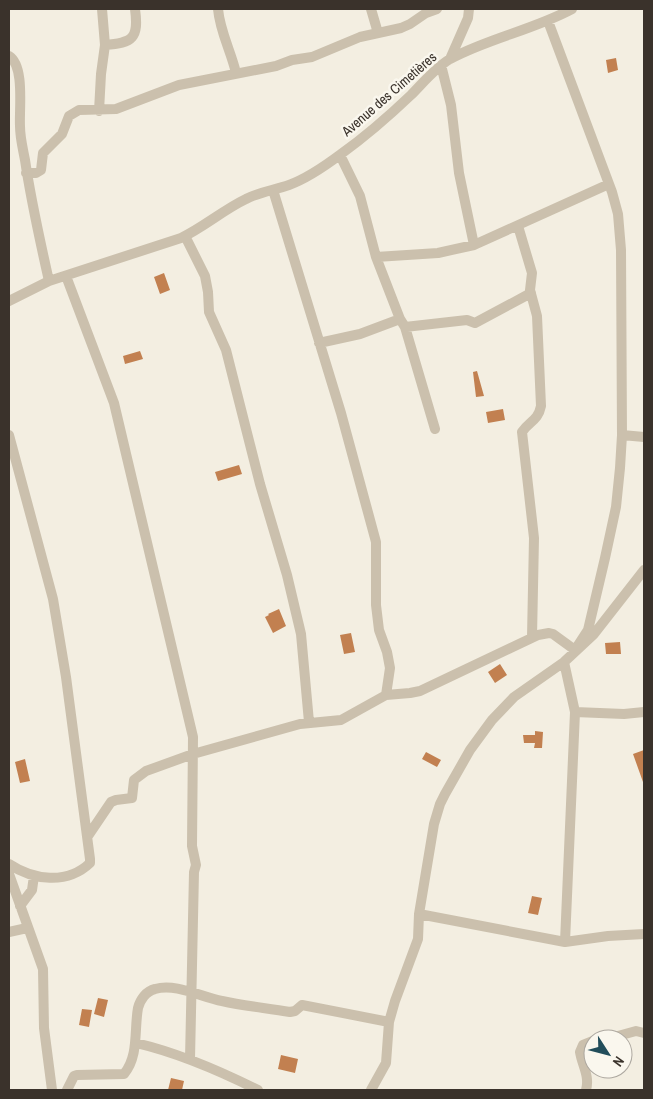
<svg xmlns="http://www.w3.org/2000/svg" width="653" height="1099" viewBox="0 0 653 1099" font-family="'Archivo Narrow',sans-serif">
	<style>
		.building { fill: #c28050 }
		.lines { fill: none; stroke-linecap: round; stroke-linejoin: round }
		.minor { stroke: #cbc0ad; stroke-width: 10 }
		.labels { text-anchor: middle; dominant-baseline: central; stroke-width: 5; stroke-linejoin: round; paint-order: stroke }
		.street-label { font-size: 14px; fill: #3a322b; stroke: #faf7ee }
	</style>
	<rect width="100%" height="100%" fill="#f3eee1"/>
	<path class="building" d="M616,58l2,12 -10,3 -2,-13z
		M164,273l6,17 -10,4 -6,-17z
		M140,351l3,8 -18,5 -2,-8z
		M477,371l7,25 -8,1 -3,-25z
		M503,409l2,11 -17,3 -2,-11z
		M239,465l3,9 -24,7 -3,-9z
		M279,609l7,17 -13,7 -8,-16 4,-2 -1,-1z
		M351,633l4,19 -11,2 -4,-19z
		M620,642l1,12h-15l-1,-11z
		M500,664l7,11 -12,8 -7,-11z
		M535,731l8,1 -1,16h-8l1,-5h-11l-1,-8h12z
		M644,750v31l-1,1 -10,-28z
		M426,752l15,8 -4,7 -15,-8z
		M25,759l5,22 -10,2 -5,-21z
		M532,896l10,2 -4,17 -10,-2z
		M98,998l10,2 -4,17 -10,-3z
		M82,1009l10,1 -3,17 -10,-2z
		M281,1055l17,4 -3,14 -17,-4z
		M171,1078l13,3 -2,9h-14z"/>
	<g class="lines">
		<path class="minor" d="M218,9c2,23 13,42 18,64
			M371,9l7,24
			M105,45c28,-2 34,-7 30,-36
			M9,56c16,10 10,53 11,70 0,12 3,23 5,34 6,41 15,81 24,121
			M450,59l18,-41 1,-9
			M441,65l10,40 8,68 15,72
			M99,111l2,-37 4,-29 -3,-36
			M340,155l20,41 16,61 24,62 5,8 30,102
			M26,173h10l5,-3 2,-17 19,-19 7,-18 10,-6 37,-1 63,-24 97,-19 16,-6 20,-3 48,-20 41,-9 9,-4 16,-11 11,-4
			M273,190l68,223 35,129v63l3,25 8,22 3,16 -4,27
			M518,226l14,47 -2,17 7,26 4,90c-3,15 -12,15 -19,26l12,106 -2,99
			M185,236l20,40 3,16 1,20 17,38 34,134 27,91 14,59 8,88
			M376,257l62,-4 36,-8 135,-61
			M66,276l48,127 79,334 -1,109 4,19 -2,7 -4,187
			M9,301l40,-20 132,-43c23,-11 42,-28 65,-39 13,-7 29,-9 43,-14 19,-7 36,-19 52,-31 25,-18 48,-38 70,-59 12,-12 24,-27 39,-36 39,-21 83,-29 122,-50
			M405,327l62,-7 8,3 56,-30
			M319,343l41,-9 40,-15
			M9,435l44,164 13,78 24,182v4c-23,22 -57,17 -81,1
			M622,435l22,2
			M564,662l11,50 -10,230
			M575,712l49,2 20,-2
			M88,836l23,-34 5,-2 16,-2 2,-18 12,-9 47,-17 107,-30 41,-4 45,-25 24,-2 10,-2 118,-56 11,-2 4,1 22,16 13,-20 17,-72 11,-51 4,-39 2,-33 -1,-185 -3,-36 -6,-22 -64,-171
			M9,874l34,95 1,59 8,62
			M20,906l12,-16 2,-14
			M419,914l146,28 43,-6 36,-2
			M9,932l18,-4
			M607,1039l29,-8 8,2
			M136,1043c43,10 82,27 122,47
			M67,1090l7,-14 3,-1 47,-1c15,-18 10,-44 14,-66 2,-8 8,-17 17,-19 21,-6 46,8 67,12 22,5 45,7 68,11l5,-1 7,-6 87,17
			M371,1090l15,-27 3,-41 6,-21 23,-62 1,-25 15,-90 6,-20 5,-10 25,-44 22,-30 22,-23 50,-35 30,-28 50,-64
			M586,1090c4,-14 -4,-25 -6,-38l3,-7 10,-4"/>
	</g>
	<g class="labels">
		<g class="street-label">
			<text transform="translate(389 94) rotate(-41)">Avenue des Cimetières</text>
		</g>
	</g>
	<rect width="653" height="1099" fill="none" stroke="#3a322b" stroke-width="20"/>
	<g transform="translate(608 1054) rotate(126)"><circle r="24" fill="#faf7ee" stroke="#ada8a0"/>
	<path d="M0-4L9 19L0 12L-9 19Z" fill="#224d5a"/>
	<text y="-8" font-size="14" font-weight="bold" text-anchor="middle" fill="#3a322b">N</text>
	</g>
</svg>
